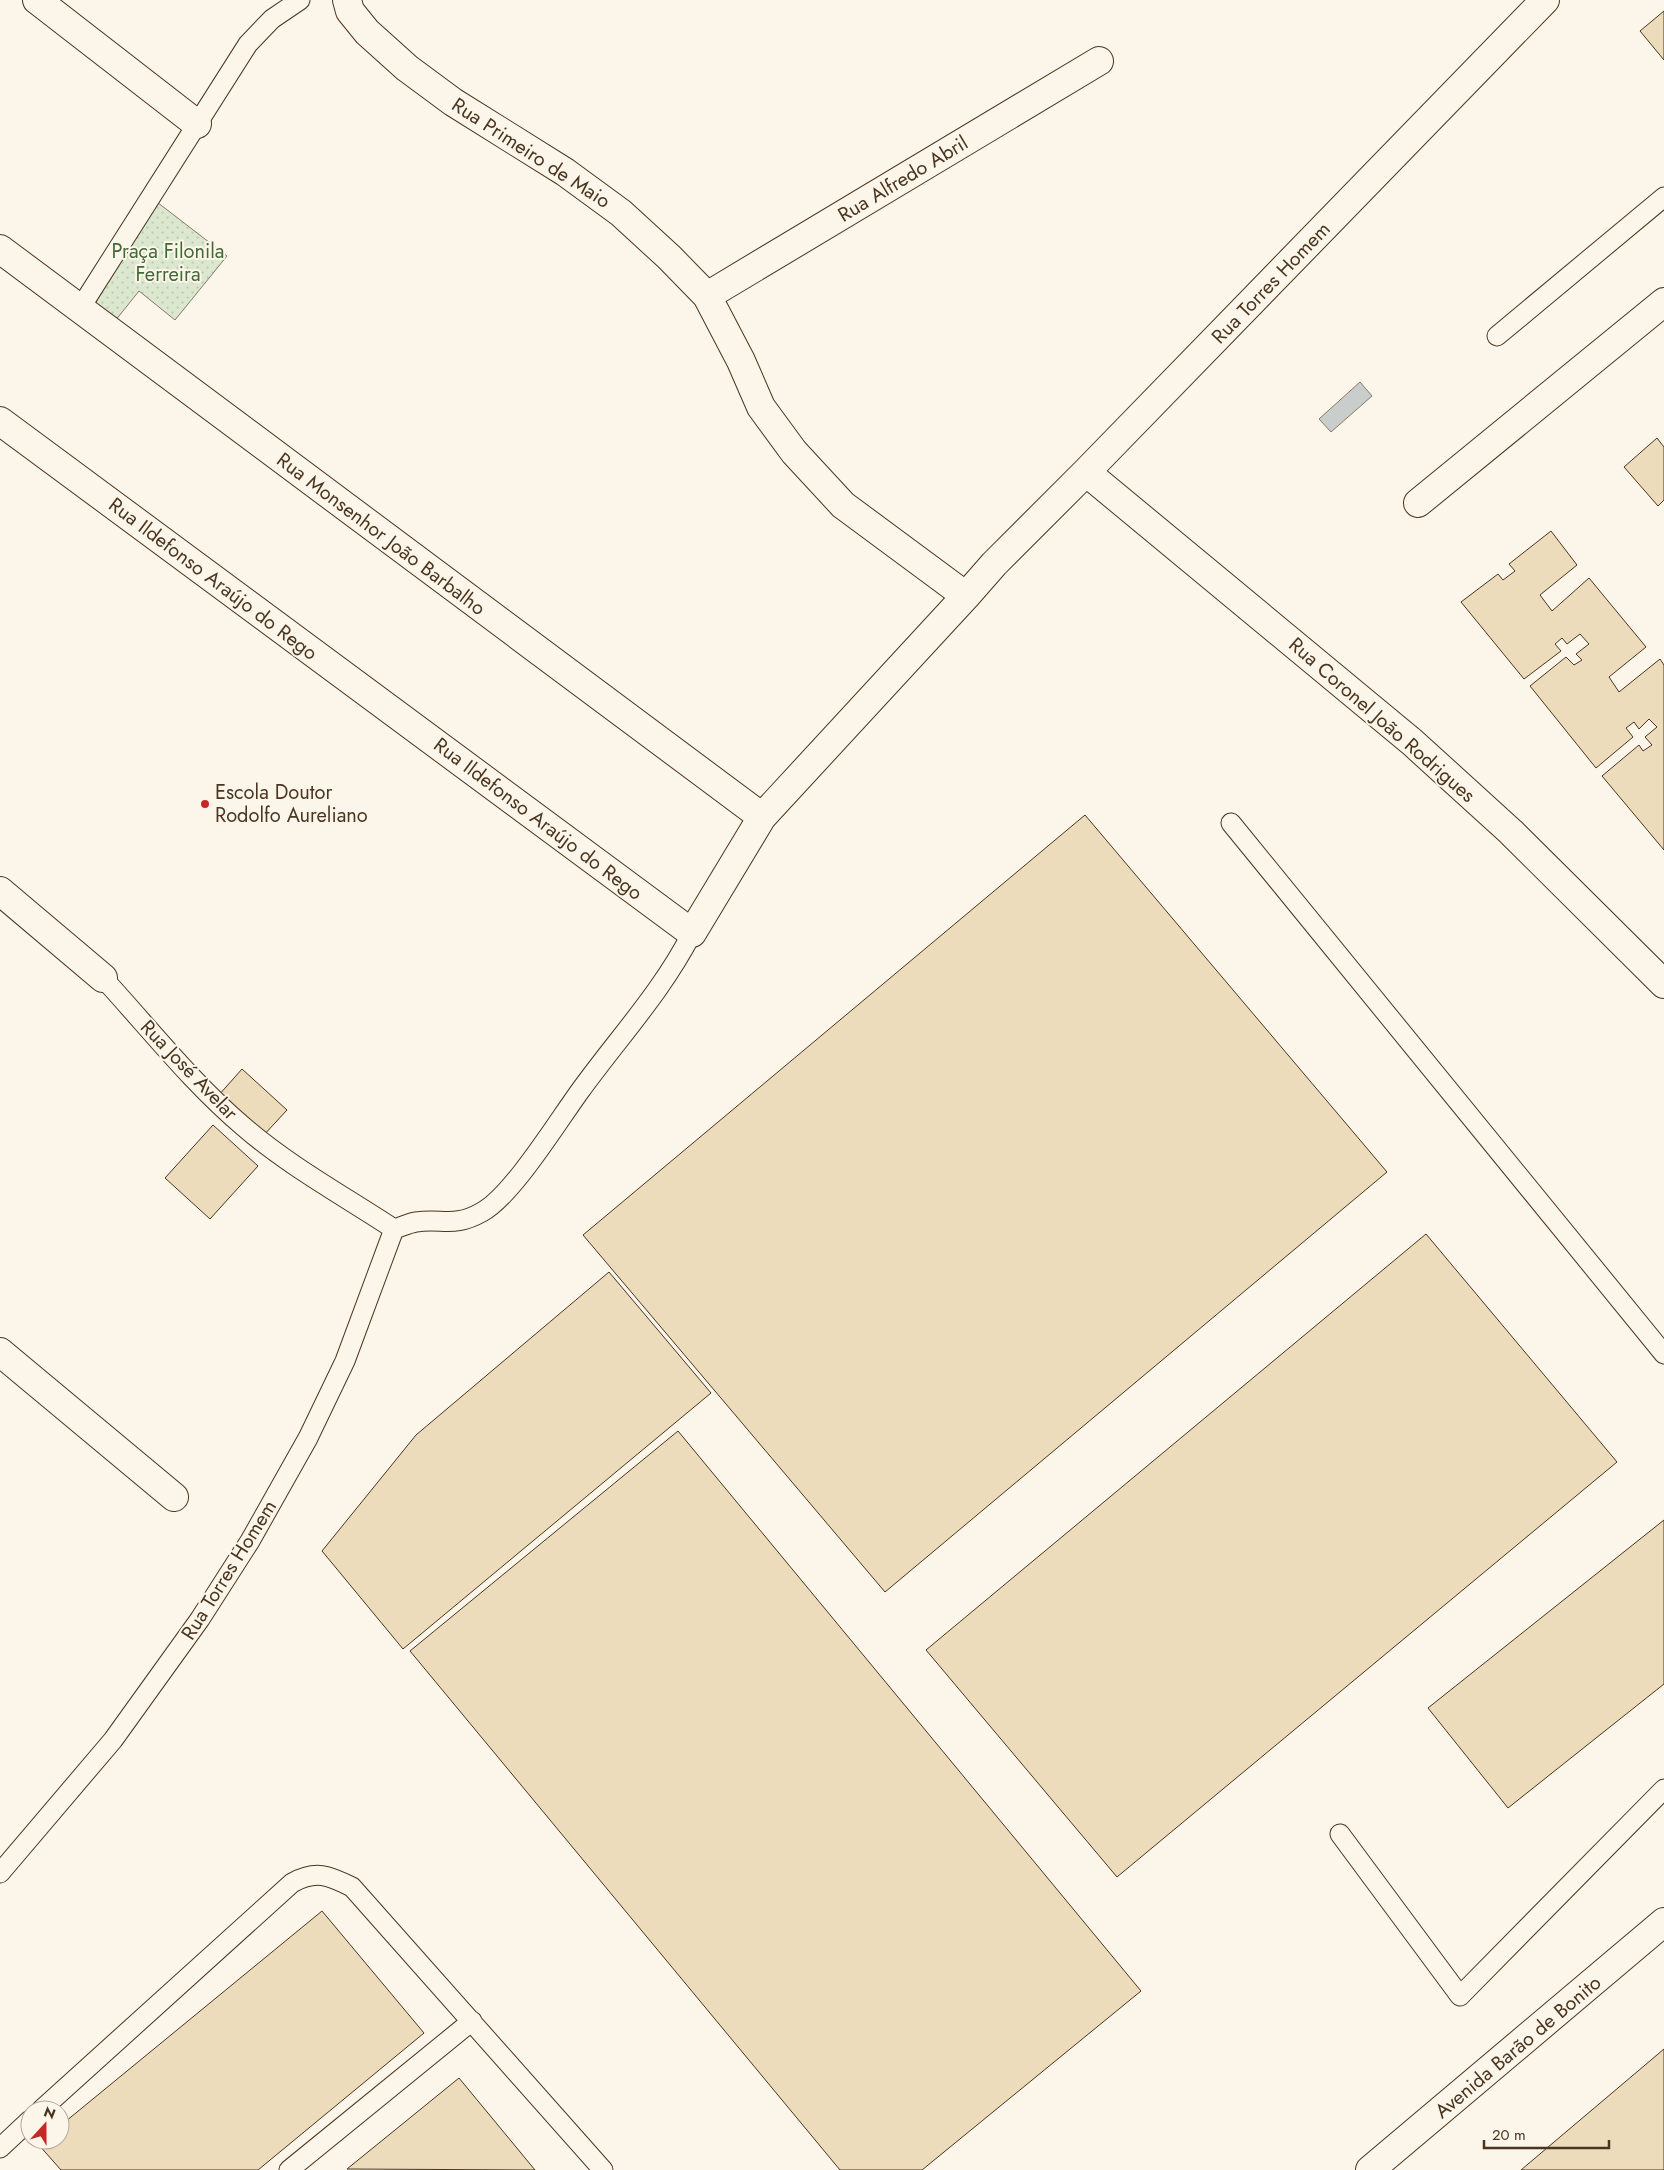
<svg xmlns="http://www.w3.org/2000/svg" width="1664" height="2170" viewBox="0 0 1664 2170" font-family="Jost,sans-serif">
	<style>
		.park { fill: url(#park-dots); stroke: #887966 }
		.water { fill: #c9cecd; stroke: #887966 }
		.building { fill: #ecdcbc; stroke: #4a3520 }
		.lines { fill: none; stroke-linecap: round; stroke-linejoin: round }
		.service-casing { stroke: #4a3520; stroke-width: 21 }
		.minor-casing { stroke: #4a3520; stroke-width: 30 }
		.service { stroke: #fbf6e9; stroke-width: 19 }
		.minor { stroke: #fbf6e9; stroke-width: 28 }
		.poi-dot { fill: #c62828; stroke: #fbf6e9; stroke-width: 2 }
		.labels { text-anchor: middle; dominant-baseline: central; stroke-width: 4; stroke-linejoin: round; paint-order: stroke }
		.street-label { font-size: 20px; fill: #4a3520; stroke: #fbf6e9 }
		.park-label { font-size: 20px; fill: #436837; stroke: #fbf6e9 }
		.poi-label { font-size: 20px; fill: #4a3520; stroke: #fbf6e9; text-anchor: start }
	</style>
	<defs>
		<pattern id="park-dots" width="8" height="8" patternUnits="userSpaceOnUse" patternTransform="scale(1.25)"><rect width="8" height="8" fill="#dce7d0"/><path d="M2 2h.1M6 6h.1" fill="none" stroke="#bec7b2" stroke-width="1.8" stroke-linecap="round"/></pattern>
	</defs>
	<rect width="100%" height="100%" fill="#fbf6e9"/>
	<path class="park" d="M153,199l74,57 -52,64 -36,-29 -28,35 -16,-18 1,-6z"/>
	<path class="water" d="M1360,382l12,14 -41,36 -12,-13z"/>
	<path class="building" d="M1664,11v49l-24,-29z
		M1657,438l7,9v53l-6,6 -34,-39z
		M1551,531l26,34 -37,30 12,16 37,-33 57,69 -37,30 10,15 41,-33 4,6v185l-62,-74 37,-31 4,6 9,-6 -7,-8 12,-10 -8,-8 -10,10 -5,-7 -8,6 7,9 -37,31 -66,-82 36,-29 8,8 8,-5 -6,-6 13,-10 -9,-10 -13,10 -5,-6 -7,6 6,7 -37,28 -63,-77 37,-28 5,6 12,-9 -6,-7z
		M1085,815l302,357 -502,420 -302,-357z
		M242,1069l45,41 -24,26 -45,-40z
		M213,1125l45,41 -48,53 -45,-41z
		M1426,1234l191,228 -500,415 -191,-227z
		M609,1272l102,121 -308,256 -81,-98 94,-116z
		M678,1431l463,560 -219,179h-82l-430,-519z
		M1664,1520v164l-156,124 -80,-100z
		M322,1911l102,122 -166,137h-197l-23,-26 5,-4h17v-14z
		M1664,2049v121h-143z
		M459,2078l76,92 -188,-1z"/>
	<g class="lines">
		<defs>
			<path id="service" d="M79,310l169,-266 24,-25 28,-19
				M1497,336l167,-139
				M1231,823l433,531
				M103,978c46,50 89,105 141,149 45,39 100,69 150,102
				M394,1229c7,-2 15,-6 22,-7 27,-4 38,6 66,-10 30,-16 76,-91 98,-121 39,-54 81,-98 112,-158
				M1340,1834l120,162 204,-207
				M0,1873l113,-133 87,-121 50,-78 58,-103 37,-77 49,-132
				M41,2110l251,-227c24,-13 36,-8 60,4l251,283
				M0,2148l30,-28
				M289,2170l183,-149"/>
			<path id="minor" d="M37,0l160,124
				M347,0l3,11 17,21 40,36 46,34 112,70 56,41 48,44 38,39 34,65 20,46 33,45 49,53 123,91
				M0,249l762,568
				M707,296l392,-235
				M0,421l692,512 70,-116 204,-221 28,-32 92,-92 459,-472
				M1086,472l326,270 99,90 153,152
				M1418,503l246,-201
				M0,891l103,87
				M0,1352l174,145
				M1370,2170l294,-248"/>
		</defs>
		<use href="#service" class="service-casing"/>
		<use href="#minor" class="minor-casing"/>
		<use href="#service" class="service"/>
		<use href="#minor" class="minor"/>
	</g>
	<circle class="poi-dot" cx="205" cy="804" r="5"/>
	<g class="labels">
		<g class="street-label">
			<text transform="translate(531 153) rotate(33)">Rua Primeiro de Maio</text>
			<text transform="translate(903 179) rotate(-31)">Rua Alfredo Abril</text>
			<text transform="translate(1271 283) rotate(-46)">Rua Torres Homem</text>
			<text transform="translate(381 534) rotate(37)">Rua Monsenhor João Barbalho</text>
			<text transform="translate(213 579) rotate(37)">Rua Ildefonso Araújo do Rego</text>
			<text transform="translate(1382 720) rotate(41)">Rua Coronel João Rodrigues</text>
			<text transform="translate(538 819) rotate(37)">Rua Ildefonso Araújo do Rego</text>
			<text transform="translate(189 1070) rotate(46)">Rua José Avelar</text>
			<text transform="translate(229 1570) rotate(-58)">Rua Torres Homem</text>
			<text transform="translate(1518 2047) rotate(-40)">Avenida Barão de Bonito</text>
		</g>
		<g class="park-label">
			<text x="168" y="251">Praça Filonila<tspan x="168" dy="23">Ferreira</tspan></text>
		</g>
		<g class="poi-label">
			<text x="215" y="792">Escola Doutor<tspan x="215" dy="23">Rodolfo Aureliano</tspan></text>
		</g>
	</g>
	<g transform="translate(45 2125) rotate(21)"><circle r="24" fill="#fbf6e9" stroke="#b4a999"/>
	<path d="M0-4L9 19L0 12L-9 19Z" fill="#c62828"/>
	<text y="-8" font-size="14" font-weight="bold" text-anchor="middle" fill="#4a3520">N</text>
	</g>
	<path d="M1484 2140v8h125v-8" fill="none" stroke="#4a3520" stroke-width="2.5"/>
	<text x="1492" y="2140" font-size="15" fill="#4a3520" stroke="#fbf6e9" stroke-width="4" paint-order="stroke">20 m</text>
</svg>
